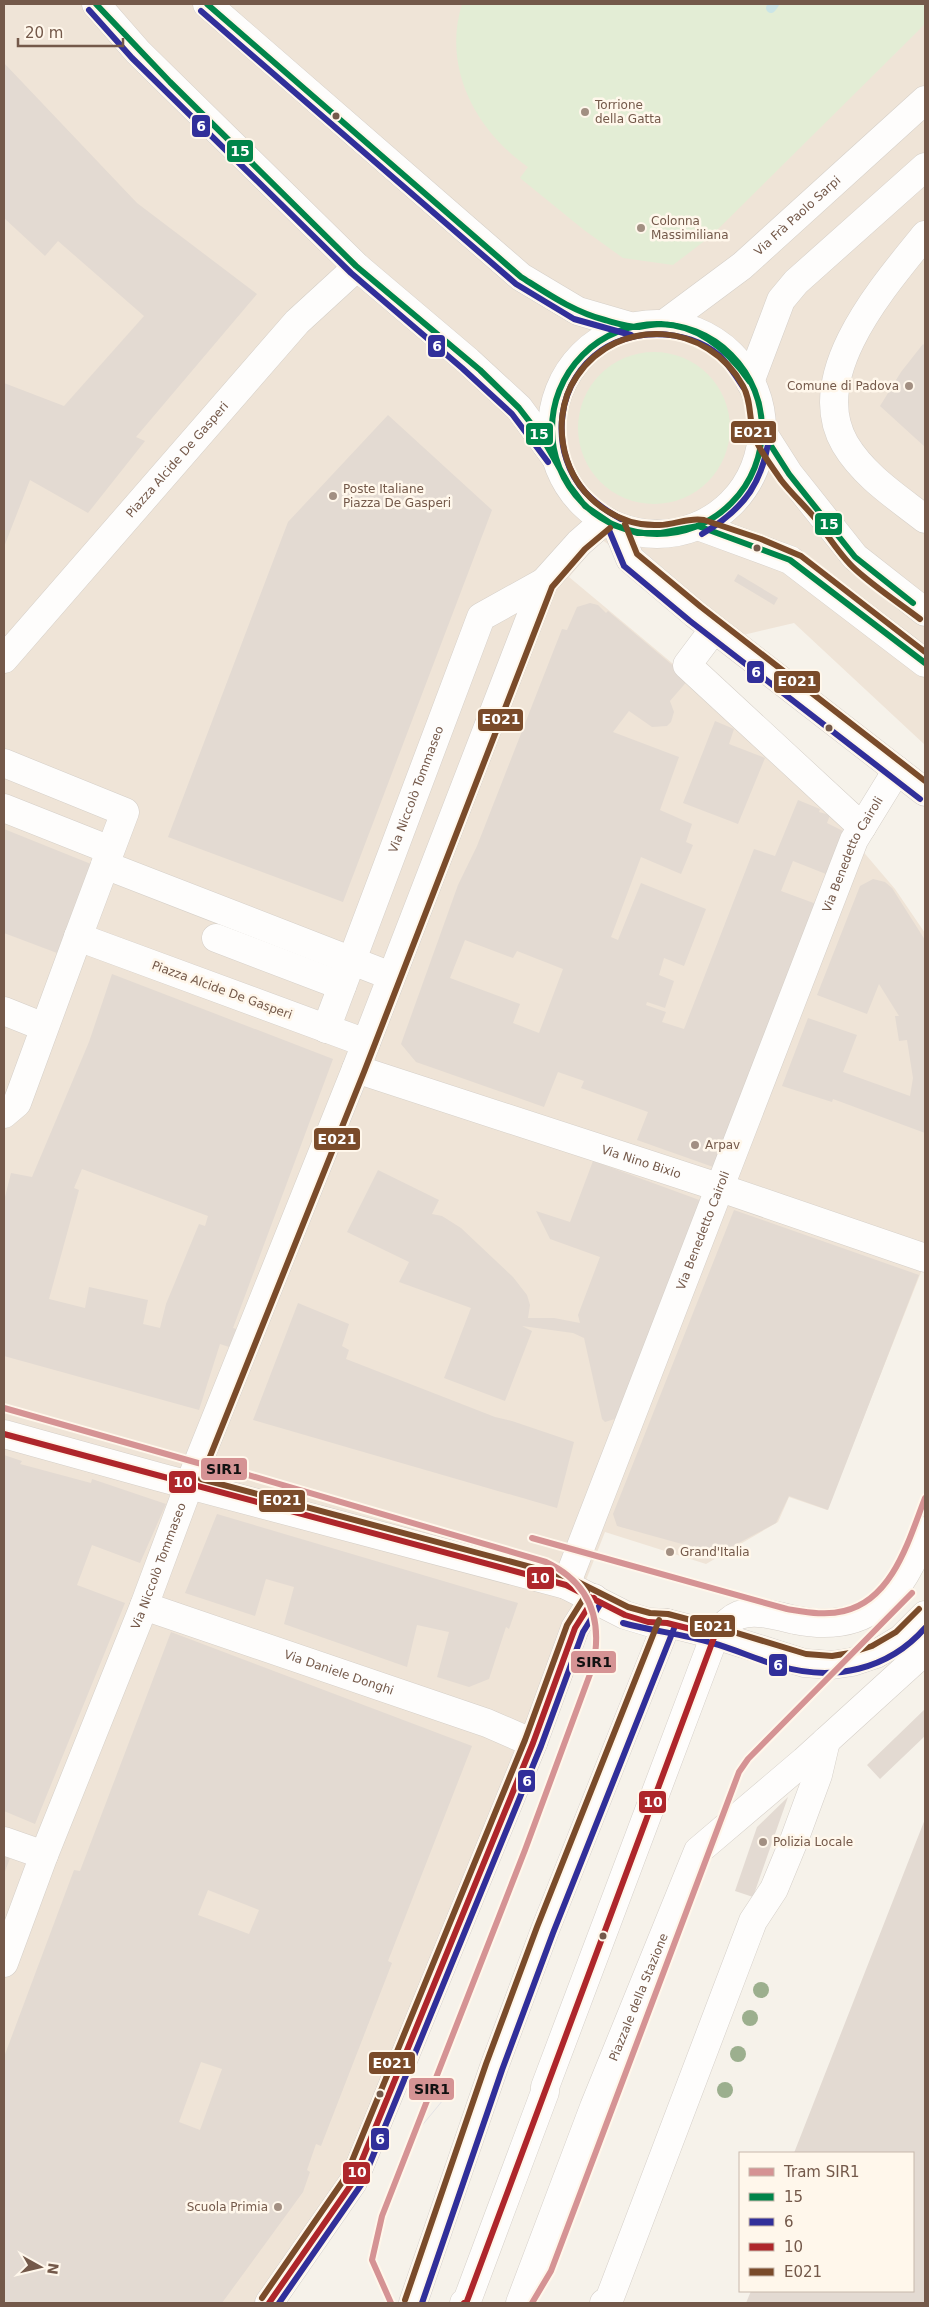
<svg xmlns="http://www.w3.org/2000/svg" width="929" height="2307" viewBox="0 0 929 2307" font-family="'DejaVu Sans',sans-serif">
	<style>
		.residential { fill: #efe4d7 }
		.green { fill: #e3edd5 }
		.lines { fill: none; stroke-linecap: round; stroke-linejoin: round }
		.stream { stroke: #cbe5e6; stroke-width: 10 }
		.building { fill: #e3dad2; fill-rule: evenodd }
		.minor-casing { stroke: #d5cfc8; stroke-width: 29 }
		.minor { stroke: #fefdfc; stroke-width: 28 }
		.tram { stroke: #e4e2e4; stroke-width: 1 }
		.bus-1-casing { stroke: #fff7eb; stroke-width: 10 }
		.bus-2-casing { stroke: #fff7eb; stroke-width: 10 }
		.bus-3-casing { stroke: #fff7eb; stroke-width: 10 }
		.bus-4-casing { stroke: #fff7eb; stroke-width: 10 }
		.bus-1 { stroke: #00854a; stroke-width: 6 }
		.bus-2 { stroke: #312f9a; stroke-width: 6 }
		.bus-3 { stroke: #ae262b; stroke-width: 6 }
		.bus-4 { stroke: #7a4b2a; stroke-width: 6 }
		.tram-1-casing { stroke: #fff7eb; stroke-width: 10 }
		.tram-1 { stroke: #d59394; stroke-width: 6 }
		.tree { fill: #9caf8e }
		.poi-dot { fill: #a28f82; stroke: #fff7eb; stroke-width: 2 }
		.bus-dot { fill: #74594a; stroke: #fff7eb; stroke-width: 2 }
		.labels { text-anchor: middle; dominant-baseline: central; stroke-width: 5; stroke-linejoin: round; paint-order: stroke }
		.poi-label { font-size: 12px; fill: #74594a; stroke: #fff7eb; text-anchor: start }
		.street-label { font-size: 12px; fill: #74594a; stroke: #fff7eb }
		.line-badge { stroke: #fff7eb; stroke-width: 2 }
		.badge-label { font-size: 14px; text-anchor: middle; font-weight: bold; fill: #fff }
		.pale-badge-label { font-size: 14px; text-anchor: middle; font-weight: bold; fill: #111 }
	</style>
	<rect width="100%" height="100%" fill="#f6f2ea"/>
	<path class="residential" d="M4,4h921v741l-131,-122 -59,14 -134,-98 -32,38 235,196 45,62 46,54 30,44v329l-98,248 -38,-13 -11,25 -72,42 -101,-32 -69,175 -192,469 -83,127h-257z"/>
	<path class="green" d="M462,4h463v20l-214,212 -38,29 -50,-7 -39,-28 -64,-52 8,-11c-52,-36 -86,-99 -66,-163z
		M578 428a76 76 0 1 1 152 0a76 76 0 1 1-152 0Z"/>
	<g class="lines">
		<path class="stream" d="M771,8l3,-4"/>
	</g>
	<path class="building" d="M4,63l133,140 120,91 -121,143 9,4 -57,72 -58,-33 -26,67v-164l60,23 80,-90 -86,-75 -13,15 -41,-38z
		M923,344l2,2v101l-45,-41 21,-34z
		M388,415l104,95 -149,392 -175,-65 120,-315z
		M738,574l40,24 -4,7 -40,-24z
		M590,603l8,2 8,8 2,-2 81,68 -19,22 4,11 -3,10 -4,4 -15,1 -23,-16 -16,21 66,25 -19,53 32,14 -6,18 7,3 -12,29 -40,-17 -30,80 7,3 23,-57 65,26 -22,57 -20,-8 -5,17 15,6 -9,27 -18,-6 -1,3 20,7 -4,10 22,7 70,-180 21,7 23,-56 22,9 -1,3 11,3 -3,8 20,10 -16,43 -38,-15 -12,30 38,14 -103,263 -79,-28 11,-28 -67,-24 3,-7 -26,-9 -14,35 -128,-45 -15,-18 57,-159 19,-39 85,-217 5,1 10,-23zM465,940l48,18 4,-7 46,18 -24,64 -26,-10 7,-19 -70,-26z
		M715,721l19,8 -5,15 36,14 -27,66 -55,-21z
		M4,829l87,35 -34,89 -53,-20z
		M873,879l12,3 7,6 33,52v193l-92,-34 -1,3 -50,-16 26,-68 49,17 -14,37 67,24 3,-18 -6,-38 -8,1 -4,-25h4l-20,-32 -12,30 -50,-19 43,-109z
		M112,974l221,85 -100,269 4,1 -8,18 -9,-3 -21,66 -195,-54v-155l7,-28 21,4 57,-135zM82,1169l126,47 -3,10 -6,-2 -33,80 -6,24 -17,-4 5,-24 -59,-13 -4,21 -36,-9 30,-109 -5,-2z
		M593,1161l109,40 -48,118 2,1 -38,98 -13,4 -3,-3 -18,-81 -11,-5 -51,-7 10,5 -27,70 -61,-23 27,-70 -72,-26 10,-20 -62,-30 31,-62 61,30 -7,14 10,2 19,12 52,49 14,18 3,10 -2,13h26l26,5 -2,-8 22,-58 -50,-18 -14,-28 34,11z
		M734,1210l185,65 -91,235 -39,-14 -13,27 -58,31 -101,-28 -4,-12z
		M298,1303l51,21 -7,22 7,4 -3,9 149,58 17,4 62,21 -17,66 -304,-88z
		M4,1455l18,6 -2,3 71,19 1,-4 74,25 -26,59 -48,-18 -15,40 48,18 -90,221 -31,-13z
		M217,1514l301,89 -9,26 -3,-2 -17,52 -20,8 -32,-10 12,-45 -32,-7 -10,42 -123,-43 10,-37 -28,-8 -11,37 -70,-23z
		M171,1632l301,114 -84,215 4,2 -71,183 -5,-2 -9,26 3,2 -7,20 -81,111h-218v-246l70,-187 6,1zM208,1890l51,20 -10,24 -51,-19zM201,2062l21,7 -22,61 -21,-8z
		M925,1709v27l-45,43 -13,-14z
		M788,1797l-35,100 -18,-6 22,-64z
		M925,1819v484h-179l5,-12h162v-138h-119z
		M4,1849l8,4 -8,21z"/>
	<g class="lines">
		<defs>
			<g id="minor">
				<path d="M96,4l42,48 219,215 111,94 51,47 36,49"/>
				<path d="M207,4l314,273 57,34 55,16"/>
				<path d="M925,235c-41,51 -120,140 -80,209 19,32 52,53 80,75"/>
				<path id="s1" d="M664,324l78,-58 183,-166"/>
				<circle cx="657" cy="429" r="105"/>
				<path d="M750,382l31,-82 15,-18 129,-115"/>
				<path d="M761,430l28,44 66,83 70,55"/>
				<path d="M698,526l92,34 135,103"/>
				<path d="M617,527l13,32 65,55 230,178"/>
				<path d="M714,629l-27,36 175,162"/>
				<path id="s2" d="M4,659l293,-337 60,-55"/>
				<path d="M4,763l121,49 -20,53"/>
				<path d="M4,808l106,42"/>
				<path d="M216,938l126,48"/>
				<path d="M4,1011l40,16"/>
				<path id="s3" d="M326,1029l155,-412 63,-35"/>
				<path d="M366,1043l-288,-106 27,-72 286,111"/>
				<path id="s4" d="M356,1069l356,116 213,73"/>
				<path d="M4,1114l13,-11 61,-166"/>
				<path d="M4,1434l155,43 407,108 59,30 23,7 19,1 48,12 89,28 28,2 20,-3 24,-8 25,-15 24,-24"/>
				<path id="s5" d="M566,1585l288,-745 43,-70"/>
				<path id="s6" d="M144,1606l343,117 46,20"/>
				<path d="M4,1841l40,14"/>
				<path id="s7" d="M4,1963l40,-108 100,-249 45,-121 167,-416 188,-487 35,-39 25,-22"/>
				<path d="M269,2303l84,-121 180,-439 42,-115 19,-30"/>
				<path d="M413,2303l81,-236 51,-137 122,-307"/>
				<path d="M464,2303l3,-2 78,-209v-5l170,-452c7,-7 14,-16 24,-20 17,-6 39,1 56,5 75,15 106,-25 130,-89"/>
				<path id="s8" d="M520,2303l74,-196 104,-256 106,-90 121,-110"/>
				<path d="M604,2303l5,-3 144,-379 21,-32 19,-46 25,-68 8,-34"/>
			</g>
		</defs>
		<use href="#minor" class="minor-casing"/>
		<use href="#minor" class="minor"/>
		<path class="tram" d="M415,2134l33,-40"/>
		<defs>
			<path id="bus-1" d="M96,4l74,78 186,184 124,104 39,38 24,31 26,46 16,21 28,19 24,8h24l37,-7
				M207,4l314,273c27,17 53,35 84,43 11,3 23,7 34,7 7,-1 15,-3 22,-3 39,1 68,28 89,58
				M552 429a105 105 0 1 1 210 0a105 105 0 1 1-210 0Z
				M761,430l28,44 66,83 58,46
				M698,526l92,34 135,103"/>
			<path id="bus-2" d="M89,10l43,48 219,215 111,95 50,46 36,48
				M201,11l315,273 58,35 57,16
				M621,519c-13,-7 -25,-15 -36,-27 -34,-38 -31,-102 9,-136 34,-29 92,-29 126,0 9,9 16,20 23,31
				M609,530l15,36 66,55 230,178
				M702,534c44,-26 62,-53 68,-103
				M623,1623c29,8 60,11 89,20 23,6 45,17 68,23 53,16 108,4 145,-38
				M279,2303l82,-118 180,-439 42,-114 18,-29
				M422,2303l80,-233 51,-137 122,-307"/>
			<path id="bus-3" d="M4,1434l562,151 59,30 23,7 19,1 48,12
				M269,2303l84,-121 180,-439 42,-115 19,-30
				M464,2303l3,-2 248,-666"/>
			<path id="bus-4" d="M625,524l12,30 64,53 224,174
				M610,528l-25,21 -33,38 -188,485 -163,407 367,98 60,30 22,6 18,1 49,13 89,27 26,2 18,-3 22,-7 24,-14 23,-23
				M920,619c-21,-16 -44,-31 -64,-49 -17,-15 -28,-35 -42,-53 -11,-13 -23,-24 -33,-37 -10,-15 -24,-32 -28,-49 -4,-15 -2,-31 -10,-45 -35,-64 -124,-71 -166,-10 -17,24 -19,57 -10,84 13,39 51,67 92,65 16,0 29,-8 45,-5l57,19 40,17 124,96
				M262,2298l83,-120 180,-438 42,-115 20,-32
				M405,2300l81,-236 51,-137 122,-307"/>
		</defs>
		<use href="#bus-1" class="bus-1-casing"/>
		<use href="#bus-2" class="bus-2-casing"/>
		<use href="#bus-3" class="bus-3-casing"/>
		<use href="#bus-4" class="bus-4-casing"/>
		<use href="#bus-1" class="bus-1"/>
		<use href="#bus-2" class="bus-2"/>
		<use href="#bus-3" class="bus-3"/>
		<use href="#bus-4" class="bus-4"/>
		<defs>
			<path id="tram-1" d="M4,1408l194,55 40,9 308,90c44,21 57,57 47,104l-68,184 -143,366 -10,44 19,43
				M532,1538l255,71c19,3 38,7 57,2 49,-11 65,-72 81,-113
				M532,2303l19,-32 188,-499 9,-13 164,-166"/>
		</defs>
		<use href="#tram-1" class="tram-1-casing"/>
		<use href="#tram-1" class="tram-1"/>
	</g>
	<g class="tree">
		<circle cx="761" cy="1990" r="8"/>
		<circle cx="750" cy="2018" r="8"/>
		<circle cx="738" cy="2054" r="8"/>
		<circle cx="725" cy="2090" r="8"/>
	</g>
	<g class="poi-dot">
		<circle cx="585" cy="112" r="5"/>
		<circle cx="641" cy="228" r="5"/>
		<circle cx="909" cy="386" r="5"/>
		<circle cx="333" cy="496" r="5"/>
		<circle cx="695" cy="1145" r="5"/>
		<circle cx="670" cy="1552" r="5"/>
		<circle cx="763" cy="1842" r="5"/>
		<circle cx="278" cy="2207" r="5"/>
	</g>
	<g class="bus-dot">
		<circle cx="336" cy="116" r="4.5"/>
		<circle cx="757" cy="548" r="4.5"/>
		<circle cx="829" cy="728" r="4.5"/>
		<circle cx="603" cy="1936" r="4.5"/>
		<circle cx="380" cy="2094" r="4.5"/>
	</g>
	<g class="labels">
		<g class="poi-label">
			<text x="595" y="105">Torrione<tspan x="595" dy="14">della Gatta</tspan></text>
			<text x="651" y="221">Colonna<tspan x="651" dy="14">Massimiliana</tspan></text>
			<text x="899" y="386" text-anchor="end">Comune di Padova</text>
			<text x="343" y="489">Poste Italiane<tspan x="343" dy="14">Piazza De Gasperi</tspan></text>
			<text x="705" y="1145">Arpav</text>
			<text x="680" y="1552">Grand'Italia</text>
			<text x="773" y="1842">Polizia Locale</text>
			<text x="268" y="2207" text-anchor="end">Scuola Primia</text>
		</g>
		<g class="street-label">
			<text stroke="none"><textPath href="#s1" startOffset="172">Via Frà Paolo Sarpi</textPath></text>
			<text stroke="none"><textPath href="#s2" startOffset="264">Piazza Alcide De Gasperi</textPath></text>
			<text stroke="none"><textPath href="#s3" startOffset="256">Via Niccolò Tommaseo</textPath></text>
			<text stroke="none"><textPath href="#s5" startOffset="785">Via Benedetto Cairoli</textPath></text>
			<text transform="translate(222 990) rotate(20)">Piazza Alcide De Gasperi</text>
			<text stroke="none"><textPath href="#s4" startOffset="300">Via Nino Bixio</textPath></text>
			<text stroke="none"><textPath href="#s5" startOffset="380">Via Benedetto Cairoli</textPath></text>
			<text stroke="none"><textPath href="#s7" startOffset="426">Via Niccolò Tommaseo</textPath></text>
			<text stroke="none"><textPath href="#s6" startOffset="206">Via Daniele Donghi</textPath></text>
			<text stroke="none"><textPath href="#s8" startOffset="328">Piazzale della Stazione</textPath></text>
		</g>
	</g>
	<g class="line-badge">
		<rect x="191" y="114" width="20" height="24" rx="5" fill="#312f9a"/>
		<rect x="226" y="139" width="28" height="24" rx="5" fill="#00854a"/>
		<rect x="427" y="334" width="19" height="24" rx="5" fill="#312f9a"/>
		<rect x="730" y="420" width="47" height="24" rx="5" fill="#7a4b2a"/>
		<rect x="525" y="422" width="29" height="24" rx="5" fill="#00854a"/>
		<rect x="814" y="512" width="29" height="24" rx="5" fill="#00854a"/>
		<rect x="746" y="660" width="19" height="24" rx="5" fill="#312f9a"/>
		<rect x="773" y="670" width="48" height="24" rx="5" fill="#7a4b2a"/>
		<rect x="477" y="708" width="47" height="24" rx="5" fill="#7a4b2a"/>
		<rect x="313" y="1127" width="48" height="24" rx="5" fill="#7a4b2a"/>
		<rect x="200" y="1457" width="48" height="24" rx="5" fill="#d59394"/>
		<rect x="168" y="1470" width="29" height="24" rx="5" fill="#ae262b"/>
		<rect x="258" y="1489" width="48" height="24" rx="5" fill="#7a4b2a"/>
		<rect x="526" y="1566" width="29" height="24" rx="5" fill="#ae262b"/>
		<rect x="689" y="1614" width="47" height="24" rx="5" fill="#7a4b2a"/>
		<rect x="570" y="1650" width="47" height="24" rx="5" fill="#d59394"/>
		<rect x="768" y="1653" width="20" height="24" rx="5" fill="#312f9a"/>
		<rect x="517" y="1769" width="19" height="24" rx="5" fill="#312f9a"/>
		<rect x="638" y="1790" width="29" height="24" rx="5" fill="#ae262b"/>
		<rect x="368" y="2051" width="48" height="24" rx="5" fill="#7a4b2a"/>
		<rect x="408" y="2077" width="47" height="24" rx="5" fill="#d59394"/>
		<rect x="370" y="2127" width="20" height="24" rx="5" fill="#312f9a"/>
		<rect x="342" y="2161" width="29" height="24" rx="5" fill="#ae262b"/>
	</g>
	<g class="badge-label">
		<text x="201" y="131">6</text>
		<text x="240" y="156">15</text>
		<text x="437" y="351">6</text>
		<text x="753" y="437">E021</text>
		<text x="539" y="439">15</text>
		<text x="829" y="529">15</text>
		<text x="756" y="677">6</text>
		<text x="797" y="686">E021</text>
		<text x="501" y="724">E021</text>
		<text x="337" y="1144">E021</text>
		<text x="183" y="1487">10</text>
		<text x="282" y="1505">E021</text>
		<text x="540" y="1583">10</text>
		<text x="713" y="1631">E021</text>
		<text x="778" y="1670">6</text>
		<text x="527" y="1786">6</text>
		<text x="653" y="1807">10</text>
		<text x="392" y="2068">E021</text>
		<text x="380" y="2144">6</text>
		<text x="357" y="2177">10</text>
	</g>
	<g class="pale-badge-label">
		<text x="224" y="1474">SIR1</text>
		<text x="594" y="1667">SIR1</text>
		<text x="432" y="2094">SIR1</text>
	</g>
	<rect width="929" height="2307" fill="none" stroke="#74594a" stroke-width="10"/>
	<rect x="739" y="2152" width="175" height="140" fill="#fff7eb" stroke="#c7b8ab"/>
	<rect x="749" y="2168" width="25" height="8" fill="#d59394" stroke="#c7b8ab"/>
	<text x="784" y="2177" font-size="15" fill="#74594a">Tram SIR1</text>
	<rect x="749" y="2193" width="25" height="8" fill="#00854a" stroke="#c7b8ab"/>
	<text x="784" y="2202" font-size="15" fill="#74594a">15</text>
	<rect x="749" y="2218" width="25" height="8" fill="#312f9a" stroke="#c7b8ab"/>
	<text x="784" y="2227" font-size="15" fill="#74594a">6</text>
	<rect x="749" y="2243" width="25" height="8" fill="#ae262b" stroke="#c7b8ab"/>
	<text x="784" y="2252" font-size="15" fill="#74594a">10</text>
	<rect x="749" y="2268" width="25" height="8" fill="#7a4b2a" stroke="#c7b8ab"/>
	<text x="784" y="2277" font-size="15" fill="#74594a">E021</text>
	<g transform="translate(40 2267) rotate(98)" stroke="#fff7eb" stroke-width="4" paint-order="stroke">
	<path d="M0-4L9 19L0 12L-9 19Z" fill="#74594a"/>
	<text y="-8" font-size="14" font-weight="bold" text-anchor="middle" fill="#74594a">N</text>
	</g>
	<path d="M18 38v8h105v-8" fill="none" stroke="#74594a" stroke-width="2.5"/>
	<text x="25" y="38" font-size="15" fill="#74594a" stroke="#fff7eb" stroke-width="4" paint-order="stroke">20 m</text>
</svg>
